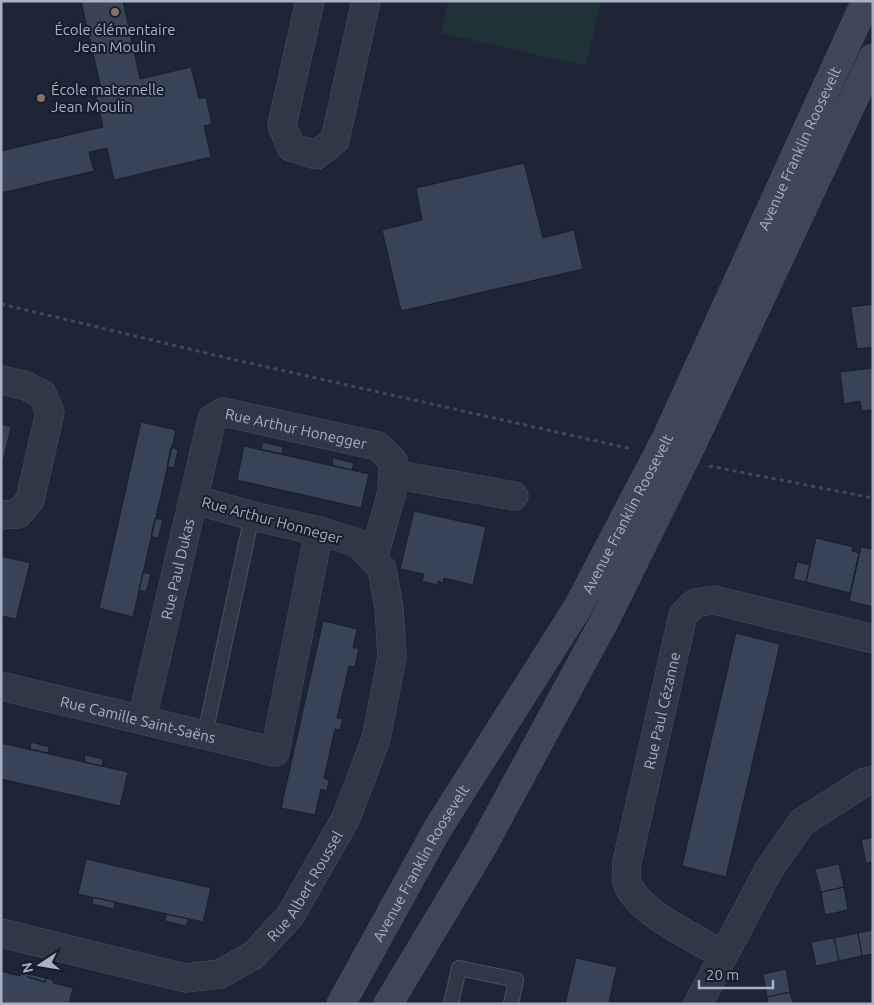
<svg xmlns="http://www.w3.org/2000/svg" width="874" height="1005" viewBox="0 0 874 1005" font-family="Ubuntu,sans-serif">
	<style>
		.garden { fill: #1f3237 }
		.building { fill: #384358; stroke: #181f2d }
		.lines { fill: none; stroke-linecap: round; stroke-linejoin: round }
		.lane-casing { stroke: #4b5262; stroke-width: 16 }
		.street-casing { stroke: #4b5262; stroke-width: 29 }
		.secondary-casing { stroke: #4b5262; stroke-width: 29 }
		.path { stroke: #394e52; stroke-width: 3; stroke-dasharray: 4 4; stroke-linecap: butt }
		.lane { stroke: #303747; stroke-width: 14 }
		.street { stroke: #303747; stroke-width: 28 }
		.secondary { stroke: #3e465a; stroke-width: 28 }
		.education-dot { fill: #8d6e63; stroke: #161d2b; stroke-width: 2 }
		.labels { text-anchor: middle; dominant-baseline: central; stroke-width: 4; stroke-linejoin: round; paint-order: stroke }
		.poi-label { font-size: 15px; fill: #aab1c5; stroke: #161d2b }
		.street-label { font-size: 15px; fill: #aab1c5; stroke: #161d2b }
	</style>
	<rect width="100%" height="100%" fill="#1d2536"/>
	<path class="garden" d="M448,1h153l-15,65 -145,-33z"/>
	<path class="building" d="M81,1h42l17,78 51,-12 8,32 7,-2 6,27 -8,2 7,31 -97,23 -7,-32 -18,4 5,19 -93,22v-42l102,-24 -9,-38 7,-1z
		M524,163l19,75 31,-8 9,39 -182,42 -19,-81 40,-10 -6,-32z
		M873,304v43l-16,2 -6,-42z
		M873,368v42l-11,1 -2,-10 -16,3 -4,-32z
		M141,422l35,8 -43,187 -34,-9z
		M1,424l10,3 -8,34h-2z
		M263,442l20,5 -1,7 -21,-5z
		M244,446l125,28 -8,34 -124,-28z
		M171,447l7,2 -4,19 -7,-2z
		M333,458l21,5 -2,7 -20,-5z
		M414,511l72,16 -13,58 -29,-7 -1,5 -5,-2 -1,4 -15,-4 2,-7 -24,-5z
		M155,518l8,2 -5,18 -7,-2z
		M816,538l37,9 -1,4 7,2 -9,40 -44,-11z
		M861,547l12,2v58l-24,-6z
		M1,556l29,7 -14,56 -15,-3z
		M797,562l13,3 -4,17 -13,-3z
		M143,572l8,2 -5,18 -7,-2z
		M323,621l34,8 -4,19h6l-4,19 -6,-1 -12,52 6,1 -3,11 -5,-1 -11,49 5,2 -2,11 -6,-2 -6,26 -34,-7z
		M736,633l44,11 -54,233 -44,-11z
		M31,742l18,5 -1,6 -18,-4z
		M1,743l127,29 -8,34 -119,-27z
		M85,755l18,4 -1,7 -18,-4z
		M873,837v25l-7,1 -5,-23z
		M86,859l125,29 -8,34 -125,-28z
		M839,864l5,23 -23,5 -6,-23z
		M844,887l4,23 -23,5 -4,-23z
		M93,897l22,5 -1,7 -22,-5z
		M166,914l22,5 -2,7 -21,-5z
		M873,930v24l-11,2 -4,-23z
		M858,933l4,23 -23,5 -5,-23z
		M834,938l5,23 -23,5 -5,-24z
		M576,958l41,9 -8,35h4l-1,2h-47z
		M786,969l4,23 -23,5 -4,-23z
		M1,971l19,5 1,-4 8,2 -1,3 17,5 1,-4 7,2v3l20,5 -4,16h-68z
		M29,974l17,4 -1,4 -17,-5z
		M790,992l3,12h-25l-1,-7z"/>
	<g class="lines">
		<defs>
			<path id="lane" d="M205,734l47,-218
				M451,1004l8,-36 57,12 -5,24"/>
			<g id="street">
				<path d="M310,1l-28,124 9,22 25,8 19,-15 31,-139"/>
				<path d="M1,380l23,5 18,9 8,18 -20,88 -12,14 -17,1"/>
				<path d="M393,474l121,22"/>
				<path id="s1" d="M1,686l274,66 44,-221"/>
				<path id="s2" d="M142,719l70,-300 11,-7 155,34 15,15 -1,31 -19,67"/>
				<path id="s3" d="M1,933l184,45 35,-4 34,-19 36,-39 56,-98 30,-79 16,-82 -3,-49 -7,-39 -24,-26 -39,-12 -67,-15 -59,-17"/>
				<path id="s4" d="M724,955c-27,-16 -88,-43 -97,-73 -2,-6 0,-14 0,-20l56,-247 12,-12 19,-3 159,39"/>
				<path d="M698,1004l70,-133 34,-49 63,-40 8,-2"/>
			</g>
			<g id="secondary">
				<path id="s5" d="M341,1004l97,-176 140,-221 88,-168 200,-438"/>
				<path d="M388,1004l93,-155 125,-231 85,-172 182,-388"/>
			</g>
		</defs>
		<use href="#lane" class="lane-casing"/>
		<use href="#street" class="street-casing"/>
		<use href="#secondary" class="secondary-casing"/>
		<path class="path" d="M1,304l226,54 405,91
			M709,466l164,32"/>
		<use href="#lane" class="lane"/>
		<use href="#street" class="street"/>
		<use href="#secondary" class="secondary"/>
	</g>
	<g class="education-dot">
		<circle cx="115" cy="12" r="5"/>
		<circle cx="41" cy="98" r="5"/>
	</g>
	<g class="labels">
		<g class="poi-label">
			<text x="115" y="29">École élémentaire<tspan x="115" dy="17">Jean Moulin</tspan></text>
			<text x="51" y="89" text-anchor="start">École maternelle<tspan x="51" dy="17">Jean Moulin</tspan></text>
		</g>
		<g class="street-label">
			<text stroke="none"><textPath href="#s5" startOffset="972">Avenue Franklin Roosevelt</textPath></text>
			<text stroke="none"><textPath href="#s2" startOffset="396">Rue Arthur Honegger</textPath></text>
			<text stroke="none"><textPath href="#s5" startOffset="568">Avenue Franklin Roosevelt</textPath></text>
			<text transform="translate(272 520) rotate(15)">Rue Arthur Honneger</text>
			<text stroke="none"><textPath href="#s2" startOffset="154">Rue Paul Dukas</textPath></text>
			<text stroke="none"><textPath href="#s4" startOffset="299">Rue Paul Cézanne</textPath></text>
			<text stroke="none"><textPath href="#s1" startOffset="141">Rue Camille Saint-Saëns</textPath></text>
			<text stroke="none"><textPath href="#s5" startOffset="162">Avenue Franklin Roosevelt</textPath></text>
			<text stroke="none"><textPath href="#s3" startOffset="350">Rue Albert Roussel</textPath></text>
		</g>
	</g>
	<rect width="874" height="1005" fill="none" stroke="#aab1c5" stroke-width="5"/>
	<g transform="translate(40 965) rotate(258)" stroke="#161d2b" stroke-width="4" paint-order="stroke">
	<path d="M0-4L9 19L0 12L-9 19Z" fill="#aab1c5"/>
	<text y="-8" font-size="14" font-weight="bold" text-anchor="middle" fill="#aab1c5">N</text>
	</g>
	<path d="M699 980v8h74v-8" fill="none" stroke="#aab1c5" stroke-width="2.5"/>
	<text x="706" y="980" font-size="15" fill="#aab1c5" stroke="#161d2b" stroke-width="4" paint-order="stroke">20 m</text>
</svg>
